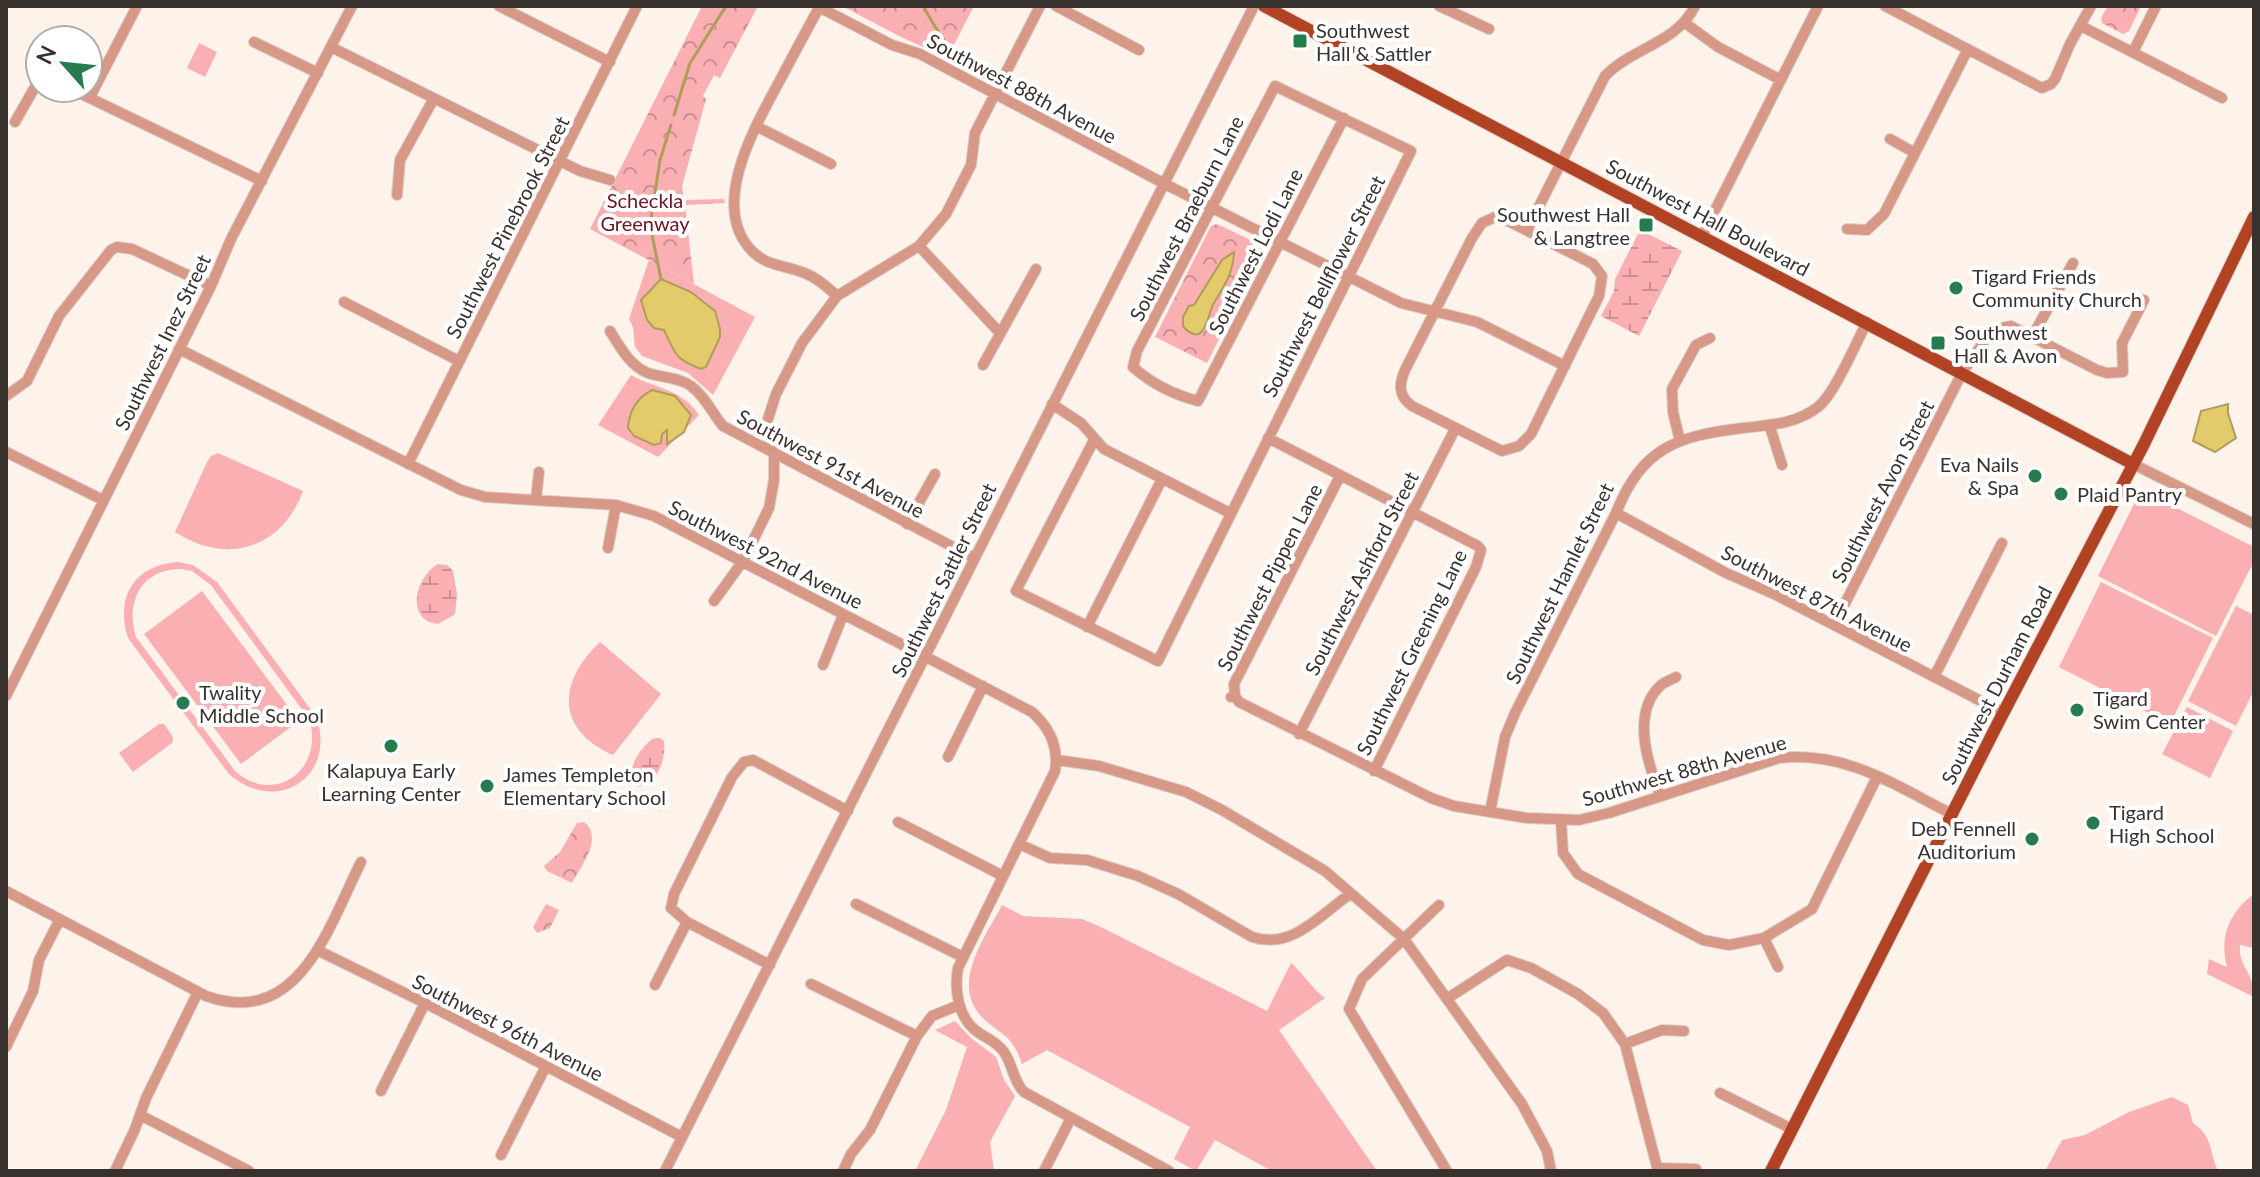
<svg xmlns="http://www.w3.org/2000/svg" width="2260" height="1177" viewBox="0 0 2260 1177" font-family="Lato,sans-serif">
	<style>
		.grass { fill: #faafb3; fill-rule: evenodd }
		.forest { fill: url(#forest-crowns) }
		.wetland { fill: url(#wetland-marsh) }
		.water { fill: #e3cb6b; stroke: #b09d59; stroke-width: 2 }
		.lines { fill: none; stroke-linecap: round; stroke-linejoin: round }
		.stream { stroke: #b09d59; stroke-width: 3 }
		.minor-casing { stroke: #dad0c9; stroke-width: 12 }
		.major-casing { stroke: #dad0c9; stroke-width: 14 }
		.minor { stroke: #d79887; stroke-width: 10 }
		.major { stroke: #b24224; stroke-width: 12 }
		.poi-dot { fill: #267c4f; stroke: #fff; stroke-width: 3 }
		.labels { text-anchor: middle; dominant-baseline: central; stroke-width: 8; stroke-linejoin: round; paint-order: stroke }
		.poi-label { font-size: 20px; fill: #38322f; stroke: #fff; text-anchor: start }
		.street-label { font-size: 20px; fill: #38322f; stroke: #fff }
		.park-label { font-size: 20px; fill: #6a1425; stroke: #fff }
	</style>
	<defs>
		<pattern id="forest-crowns" width="20" height="18" patternUnits="userSpaceOnUse" patternTransform="scale(2)"><rect width="20" height="18" fill="#faafb3"/><path d="M2 6a3 3 0 1 1 6 0M12 15a3 3 0 1 1 6 0" fill="none" stroke="#cb8f92"/></pattern>
		<pattern id="wetland-marsh" width="20" height="14" patternUnits="userSpaceOnUse" patternTransform="scale(2)"><rect width="20" height="14" fill="#faafb3"/><path d="M1 5h8M5 5V1M11 12h8M15 12V8" fill="none" stroke="#cb8f92"/></pattern>
	</defs>
	<rect width="100%" height="100%" fill="#fef3eb"/>
	<path class="grass" d="M199,43l18,9 -12,25 -18,-9z
		M649,260l106,57 -42,78 -25,-22 -46,-17 -7,-9 -2,-20 -4,-8z
		M631,375c25,14 51,14 68,40l-41,42 -60,-32z
		M218,453l85,38c-22,59 -77,74 -128,41l32,-70 4,-6z
		M2141,490l113,57v14l-38,75 -118,-60z
		M178,562l15,3 24,17 100,136c19,61 -42,97 -88,56l-101,-136c-13,-41 6,-73 50,-76zM180,569l12,2 19,14 98,134c16,49 -33,88 -74,52l-99,-134c-11,-34 5,-68 44,-68z
		M2101,582l112,56 -43,86 -111,-57z
		M202,591l97,130 -58,43 -97,-130z
		M2236,606l18,9v75l-18,36 -48,-25z
		M600,642l61,52 -48,61c-57,-25 -56,-73 -13,-113z
		M2187,707l46,24 -23,47 -48,-24z
		M159,724h5l9,13 -1,6 -39,29 -14,-19z
		M2254,894v54l-14,-3c-2,23 14,26 14,52l-47,-23 2,-15 18,8c-8,-29 2,-55 27,-73z
		M1002,905l21,11 59,3 21,9 164,83 24,-48c13,11 21,26 34,35l-46,32 98,141h-105l-57,-31 -19,31 -22,-12 16,-32 -143,-77 -25,14c-10,-30 -19,-27 -39,-46 -34,-33 2,-80 19,-113z
		M955,1021l16,17 25,19 8,23 11,16 -25,46 4,29h-79l31,-61 21,-63 -32,-17z
		M2172,1097l16,8 5,18c20,13 16,29 25,48h-173l17,-31 23,-5 44,-23z"/>
	<path class="forest" d="M702,6h56l-38,72 -6,-3 -11,21 3,3 -24,87 2,14 40,-1 1,4 -40,2 9,79 -104,-55z
		M842,6h132l-27,52 -48,-22z
		M2108,6h33l-12,25 -6,3 -21,-11 -1,-5z
		M1217,224l42,20 4,7 -56,112 -52,-26 56,-111z
		M584,822c20,16 -3,44 -12,61l-25,-12 -3,-5 16,-14 17,-29z
		M546,904l13,6 -9,18 -13,5 -4,-6z"/>
	<path class="wetland" d="M1640,230l42,21 -43,85 -38,-20 13,-25 1,-12z
		M438,564l9,1 6,6 4,23 -2,20 -17,10c-34,-4 -22,-48 0,-60z
		M660,738l4,3c3,16 -8,49 -29,45 -10,-16 4,-36 17,-47z"/>
	<path class="water" d="M1234,252c-1,23 -10,33 -21,53 -6,12 -9,45 -30,21v-9l6,-11 5,-1 28,-45z
		M661,279l30,13 24,19 5,18v8l-14,30 -5,2c-28,-11 -25,-15 -37,-39l-10,-2 -7,-8 -6,-20z
		M652,390l23,6 16,19 -7,17 -17,12v-14l-5,4 -1,9 -7,2 -20,-9 -6,-8c1,-16 9,-30 24,-38z
		M2228,404v9l8,25 -21,14 -22,-11 8,-30z"/>
	<g class="lines">
		<path class="stream" d="M923,6c10,18 22,37 35,54
			M674,115l16,-52 36,-57
			M661,279l-11,-54 10,-65 11,-35"/>
		<defs>
			<path id="minor" d="M499,6l111,56
				M820,6c-14,25 -27,50 -41,76 -23,43 -71,124 -27,169 15,15 31,14 50,21 14,5 24,14 35,24
				M1056,6l83,44
				M1439,6l50,23
				M1885,6l157,82 9,-4 4,-5 15,-35 21,-38
				M819,7l73,38 28,9 243,129 238,120 76,19 88,44
				M1685,23l33,24 63,33
				M2081,26l141,72
				M254,42l64,31
				M331,47l249,124 30,9
				M2133,52l23,-46
				M69,88l193,93
				M90,97l47,-91
				M15,122l25,-44
				M756,126l75,38
				M1890,139l25,14
				M397,195l3,-35 33,-60
				M1495,217l13,4 85,43 9,12 -3,20 -68,138 -12,12 -17,5 -90,-45c-14,-10 -13,-22 -7,-36l67,-132 10,-15z
				M1847,229l20,1 17,-16 84,-165
				M1527,230l78,-154c28,-29 71,-32 90,-70
				M1702,236l116,-230
				M919,246l81,87
				M344,302l115,59
				M610,331c10,16 20,35 38,42 14,5 31,4 43,13 14,10 21,27 32,40l251,132
				M2032,337l41,-74
				M179,349l282,141 24,7 131,8 38,11 378,196c18,16 27,35 23,59l-97,197c-4,22 0,51 21,65 9,6 18,9 25,19 9,13 9,29 20,40l145,79
				M983,365l53,-96
				M6,396l21,-15 32,-65 52,-66 6,-3 15,2 79,37
				M1052,404l29,19 23,26 126,64
				M1770,427l12,38
				M1268,438l210,108 3,4 -5,17 -102,204
				M1094,440l-78,151 142,70 253,-510 -136,-65 -138,265 -4,16c18,16 42,28 65,34l146,-283
				M1680,441l-7,-29 -1,-23 24,-44 14,-7
				M6,452l97,48
				M408,464l229,-458
				M2133,464l121,60
				M536,499l3,-27
				M1616,513l110,60 48,21 230,119
				M907,524l28,-50
				M608,548l8,-43
				M714,601l29,-40 26,-53 5,-28v-26l-8,-24 1,-8 9,-28 26,-51 35,-47 82,-50 27,-32 25,-49 4,-32 65,-127
				M1834,625l128,-252 30,-43 19,-4 86,44 10,3 16,-1 -1,-29 22,-43
				M1087,627l75,-148
				M823,665l20,-50
				M1934,677l68,-134
				M6,696l205,-410 20,-47 121,-233
				M1235,696l-1,-12 106,-208
				M1231,697l4,-1 4,6 192,96 23,8 73,12 52,2 30,-7 170,-55c68,-7 115,27 173,56
				M1299,734l156,-305
				M948,757l35,-71
				M1057,760l42,6 87,26 36,18 103,61 79,68 118,165 25,47 4,20
				M1660,795c-12,-31 -29,-81 0,-109 4,-4 11,-6 16,-9
				M1490,812l15,-75 10,-24 101,-200c26,-65 60,-77 127,-85 27,-3 53,-4 75,-21 17,-14 38,-64 49,-85
				M1561,821l2,32 15,21 125,66 26,5 35,-7 48,-29 65,-132
				M898,822l105,54
				M1019,844l31,14 37,2 51,16 40,18 74,43c39,13 67,-21 98,-43
				M6,891l200,105c93,33 122,-68 155,-134
				M856,904l107,53
				M1439,905l-77,74 -13,30 98,162
				M1764,938l14,29
				M317,950l108,53 257,134
				M770,965l-83,-43 -16,-14 3,-14 58,-117 12,-15 9,-2 95,51
				M811,984l106,52
				M655,985l32,-63
				M1448,998l59,-38 24,8 47,26 25,19 22,31 33,127
				M1625,1044l37,-14 22,1
				M6,1047l27,-56 6,-31 21,-41
				M381,1091l44,-88
				M1720,1093l72,36
				M140,1115l109,56
				M501,1155l45,-89
				M1658,1168l38,1
				M115,1171l20,-42 11,-31 52,-106
				M665,1171l589,-1165
				M843,1171l8,-17 19,-24 47,-94 15,-20 27,-11
				M1044,1171l27,-53"/>
			<path id="major" d="M1264,6l869,458
				M1771,1171l226,-446 147,-281 110,-227"/>
		</defs>
		<use href="#minor" class="minor-casing"/>
		<use href="#major" class="major-casing"/>
		<use href="#minor" class="minor"/>
		<use href="#major" class="major"/>
	</g>
	<g class="poi-dot">
		<rect x="1292" y="33" width="16" height="16" rx="4"/>
		<rect x="1638" y="217" width="16" height="16" rx="4"/>
		<circle cx="1956" cy="288" r="8"/>
		<rect x="1930" y="335" width="16" height="16" rx="4"/>
		<circle cx="2035" cy="476" r="8"/>
		<circle cx="2061" cy="494" r="8"/>
		<circle cx="183" cy="703" r="8"/>
		<circle cx="2077" cy="710" r="8"/>
		<circle cx="391" cy="746" r="8"/>
		<circle cx="487" cy="786" r="8"/>
		<circle cx="2093" cy="823" r="8"/>
		<circle cx="2032" cy="839" r="8"/>
	</g>
	<g class="labels">
		<g class="poi-label">
			<text x="1316" y="30">Southwest<tspan x="1316" dy="23">Hall &amp; Sattler</tspan></text>
			<text x="1630" y="214" text-anchor="end">Southwest Hall<tspan x="1630" dy="23">&amp; Langtree</tspan></text>
			<text x="1972" y="276">Tigard Friends<tspan x="1972" dy="23">Community Church</tspan></text>
			<text x="1954" y="332">Southwest<tspan x="1954" dy="23">Hall &amp; Avon</tspan></text>
			<text x="2019" y="464" text-anchor="end">Eva Nails<tspan x="2019" dy="23">&amp; Spa</tspan></text>
			<text x="2077" y="494">Plaid Pantry</text>
			<text x="199" y="692">Twality<tspan x="199" dy="23">Middle School</tspan></text>
			<text x="2093" y="698">Tigard<tspan x="2093" dy="23">Swim Center</tspan></text>
			<text x="391" y="770" text-anchor="middle">Kalapuya Early<tspan x="391" dy="23">Learning Center</tspan></text>
			<text x="503" y="774">James Templeton<tspan x="503" dy="23">Elementary School</tspan></text>
			<text x="2109" y="812">Tigard<tspan x="2109" dy="23">High School</tspan></text>
			<text x="2016" y="828" text-anchor="end">Deb Fennell<tspan x="2016" dy="23">Auditorium</tspan></text>
		</g>
		<g class="street-label">
			<text transform="translate(1022 88) rotate(28)">Southwest 88th Avenue</text>
			<text transform="translate(1708 217) rotate(28)">Southwest Hall Boulevard</text>
			<text transform="translate(1186 218) rotate(-63)">Southwest Braeburn Lane</text>
			<text transform="translate(507 227) rotate(-63)">Southwest Pinebrook Street</text>
			<text transform="translate(1255 251) rotate(-63)">Southwest Lodi Lane</text>
			<text transform="translate(1323 286) rotate(-63)">Southwest Bellflower Street</text>
			<text transform="translate(162 342) rotate(-64)">Southwest Inez Street</text>
			<text transform="translate(831 463) rotate(28)">Southwest 91st Avenue</text>
			<text transform="translate(1882 491) rotate(-63)">Southwest Avon Street</text>
			<text transform="translate(766 554) rotate(27)">Southwest 92nd Avenue</text>
			<text transform="translate(1361 573) rotate(-63)">Southwest Ashford Street</text>
			<text transform="translate(1269 577) rotate(-63)">Southwest Pippen Lane</text>
			<text transform="translate(943 580) rotate(-64)">Southwest Sattler Street</text>
			<text transform="translate(1559 583) rotate(-64)">Southwest Hamlet Street</text>
			<text transform="translate(1817 598) rotate(27)">Southwest 87th Avenue</text>
			<text transform="translate(1411 652) rotate(-64)">Southwest Greening Lane</text>
			<text transform="translate(1996 685) rotate(-63)">Southwest Durham Road</text>
			<text transform="translate(1684 770) rotate(-16)">Southwest 88th Avenue</text>
			<text transform="translate(508 1027) rotate(27)">Southwest 96th Avenue</text>
		</g>
		<g class="park-label">
			<text x="645" y="200">Scheckla<tspan x="645" dy="23">Greenway</tspan></text>
		</g>
	</g>
	<rect width="2260" height="1177" fill="none" stroke="#38322f" stroke-width="16"/>
	<g transform="translate(64 64) rotate(297)"><circle r="38" fill="#ffffff" stroke="#afadac" stroke-width="2"/>
	<path d="M0-6L14 30L0 20L-14 30Z" fill="#267c4f"/>
	<text y="-12" font-size="22" font-weight="bold" text-anchor="middle" fill="#38322f">N</text>
	</g>
</svg>
